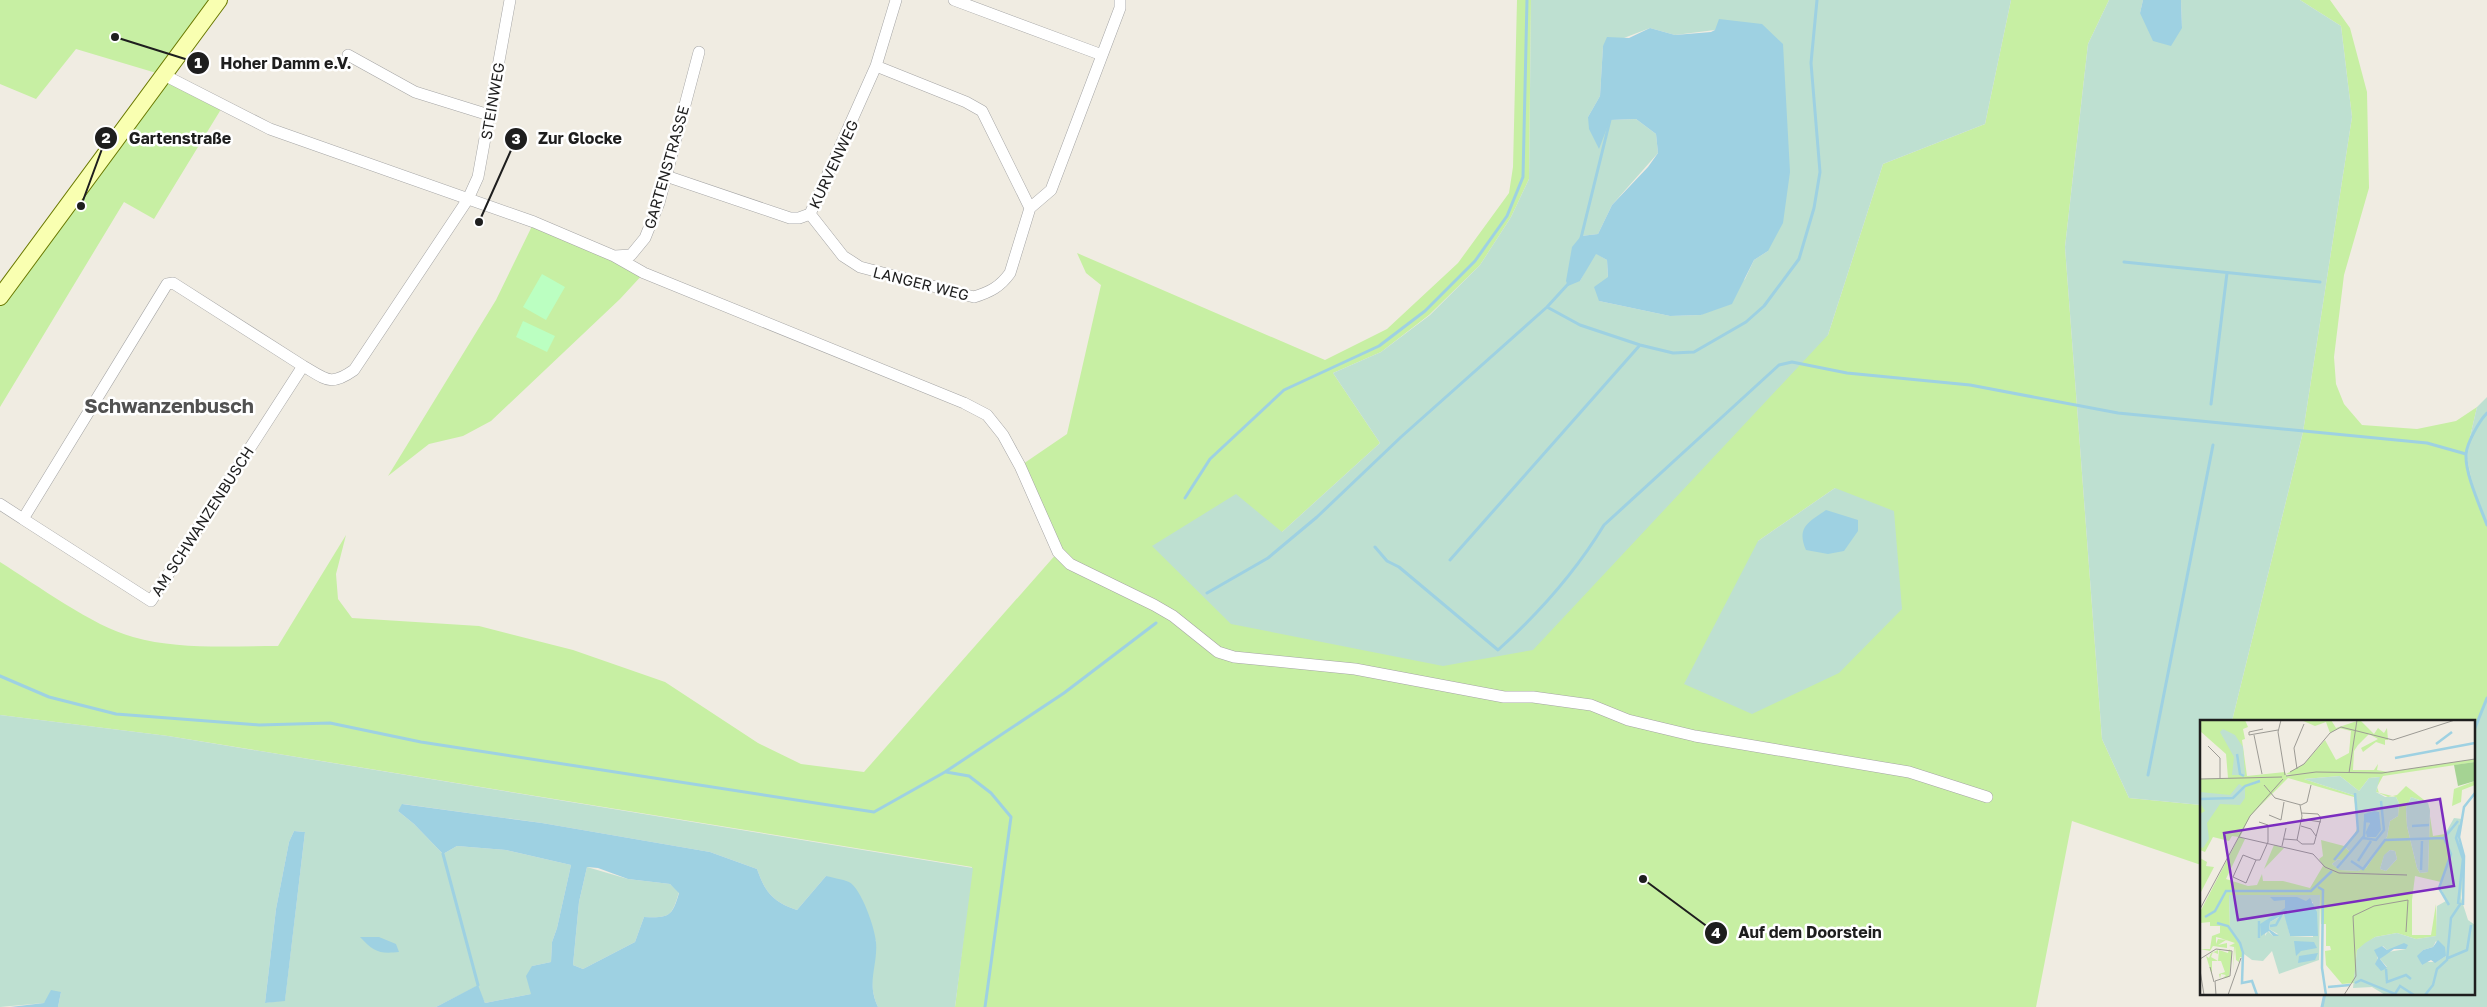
<svg xmlns="http://www.w3.org/2000/svg" width="2487" height="1007" viewBox="0 0 2487 1007" font-family="'Golos Text',sans-serif">
	<style>
		.grass { fill: #c7efa3; fill-rule: evenodd }
		.wetland { fill: #bee0d1; fill-rule: evenodd }
		.park { fill: #bbffc1 }
		.water { fill: #9ed1e2; fill-rule: evenodd }
		.lines { fill: none; stroke-linecap: round; stroke-linejoin: round }
		.stream { stroke: #9ed1e2; stroke-width: 3 }
		.minor-casing { stroke: #a5a5a5; stroke-width: 12 }
		.secondary-casing { stroke: #6a7900; stroke-width: 18 }
		.minor { stroke: #fff; stroke-width: 11 }
		.secondary { stroke: #f9ffb1; stroke-width: 16 }
		.labels { text-anchor: middle; dominant-baseline: central; stroke-width: 5; stroke-linejoin: round; paint-order: stroke }
		.street-label { font-size: 15px; fill: #1e1e1e; stroke: #fff }
		.district-label { font-size: 20px; font-weight: bold; fill: #515151; stroke: #fff }
		.inset-river { fill: none; stroke: #9ed1e2; stroke-width: 2.5 }
		.inset-road { fill: none; stroke: #9c9a94; stroke-width: 1 }
		.view { fill: #7b2cbf; fill-opacity: 0.15; stroke: #7b2cbf; stroke-width: 2.5 }
		.inset-edge { fill: none; stroke: #1e1e1e; stroke-width: 2.5 }
		.leader { fill: none; stroke: #1e1e1e; stroke-width: 2 }
		.callout-dot { fill: #1e1e1e; stroke: #fff; stroke-width: 2 }
		.mark-label { font-size: 15px; text-anchor: middle; font-weight: bold; fill: #fff }
		.callout-label { font-size: 16px; text-anchor: middle; font-weight: bold; fill: #1e1e1e; stroke: #fff; stroke-width: 5; stroke-linejoin: round; paint-order: stroke }
	</style>
	<rect width="100%" height="100%" fill="#f0ece2"/>
	<path class="grass" d="M0,0h219l-55,75 59,31 -69,113 -30,-17 -124,205v-109l163,-223 -87,-26 -40,50 -36,-15z
		M1517,0h14l-2,179 -18,38 -31,48 -51,50 -48,37 -48,21 47,70 -98,89 -51,92 597,-289 55,-171 102,-40 26,-124h98l-21,44 -23,203 37,492 27,59 72,7v60l-129,-44 -36,186h-1081l17,-140 -804,-131 -168,-21v-153c37,23 92,64 133,75 46,13 97,9 145,9l68,-111 -10,39 2,25 14,19 127,8 94,24 92,32 93,61 43,21 63,8 194,-220 -38,-86 47,-32 34,-149 -15,-12 -9,-20 248,107 62,-31 71,-66 51,-70 4,-26zM1835,488l67,121 -144,-68z
		M2300,0h30l20,28 17,64 2,96 -25,87 -10,82 2,27 8,20 18,21 55,4 39,-8 21,-14 -11,47 8,37 13,34v173l-14,35v-12h-241l71,-289 49,-315 -11,-91z
		M534,222l110,51 -24,26 -129,122 -28,15 -34,8 -41,32 108,-176z"/>
	<path class="wetland" d="M1531,0h480l-26,124 -102,40 -55,171 -295,315 -90,16 -212,-42 -79,-78 84,-52 46,38 98,-89 -47,-70 48,-21 49,-37 50,-50 31,-48 18,-38zM1650,28l25,7 40,-5 53,221 -14,9 -9,19 -44,36 -31,1 -71,-15 9,-23 -1,-18 -12,-7 -15,28 1,-45 17,-2 14,-29 46,-52 -2,-19 -20,-15 -26,1 -22,-3 12,-21 3,-50z
		M2109,0h34l-3,13 42,14 -1,-27h119l41,26 11,91 -49,315 -71,289h-31v84l-72,-7 -27,-59 -37,-492 23,-203z
		M2487,397v128l-13,-34 -8,-37 11,-47z
		M1835,488l59,23 8,98 -63,64 -87,41 -68,-30 74,-143z
		M2487,698v309h-165l3,-14h148v-260z
		M0,715l168,21 805,132 -18,139h-77c-10,-21 -5,-43 -2,-66l-50,-65 -29,34c-24,-8 -32,-18 -40,-41l-47,-17 -168,-29 -139,-19 -5,7 16,13 29,30 14,-8 49,4 65,15 -14,63 -5,14 -1,20 -19,4 -1,28 -46,9 -8,-17 -41,21h-378l3,-15 -17,11 -44,4zM294,831l11,1 -20,168 -20,3 11,-94 13,-67z
		M587,867l41,12 42,5 9,8c-7,25 -10,26 -35,25l-9,25 -52,27 -10,-4 6,-63z"/>
	<path class="park" d="M542,274l23,13 -19,33 -23,-13z
		M523,321l32,15 -8,16 -31,-15z"/>
	<path class="water" d="M2143,0h38l1,28 -11,18 -18,-5 -13,-28z
		M1719,19l43,5 21,20 7,128 -7,51 -15,28 -14,9 -22,44 -31,11 -31,1 -71,-15 -5,-14 14,-10 -1,-17 -11,-6 -16,27 -12,5 -2,-5 6,-34 9,-11 17,-2 14,-29 36,-38 10,-14 -2,-19 -20,-15 -26,1 -11,29 -10,-20 -1,-12 12,-21 3,-50 4,-9 22,1 21,-10 25,7 36,-3 4,-2z
		M1826,510l32,10v11l-14,20 -16,3 -22,-4c-10,-23 3,-28 20,-40z
		M402,804l140,19 168,29 47,17c8,23 16,33 40,41l29,-34c7,2 16,3 23,6 12,6 26,46 27,60 2,24 -10,40 2,65h-442l42,-22 7,18 46,-9 -5,-18 6,-10 19,-4 1,-20 5,-14 14,-63 -65,-15 -49,-4 -14,8 -29,-30 -16,-13zM587,867l11,1 30,11 42,5 9,9c-7,24 -10,25 -35,24l-9,25 -52,27 -10,-4 6,-63z
		M294,831l11,1 -20,169 -20,2 11,-94 13,-67z
		M360,937h19l17,7 3,8c-20,2 -25,0 -39,-15z
		M51,990l10,2 -3,15h-48l34,-4z"/>
	<g class="lines">
		<path class="stream" d="M1581,238l29,-118
			M2124,262l196,20
			M1547,307l33,18 60,20 33,8 21,-1 52,-30 18,-16 35,-47 15,-51 6,-36 -9,-109 6,-63
			M2211,404l16,-131
			M2487,413c-8,8 -20,30 -21,41 -1,20 14,52 21,71
			M1185,498l25,-39 74,-69 95,-44 46,-35 50,-50 32,-45 16,-39 4,-177
			M1375,547l12,14 12,6 99,83c40,-36 78,-79 106,-125l175,-160 13,-3 55,11 123,12 148,28 309,30 39,11
			M1450,560l190,-215
			M1207,593l61,-35 49,-41 84,-80 146,-130 22,-24
			M0,676l49,21 67,17 143,11 71,-2 91,19 453,70 71,-40 119,-79 92,-70
			M2473,733l14,-35
			M946,772l23,4 22,17 20,24 -26,190
			M2148,775l65,-330
			M443,854l35,131
			M2322,1007l3,-14"/>
		<defs>
			<path id="minor" d="M954,0l148,55
				M348,55l67,37 74,23
				M876,66l90,36 16,9 48,97
				M164,75l106,54 264,93 80,34 30,17 320,130 23,12 16,20 17,31 38,86 12,12 84,41 19,11 45,36 16,5 121,12 149,28h29l58,8 37,15 67,16 214,36 78,25
				M666,176l124,42h9l11,-4 66,-148 20,-66
				M810,214l33,42 17,11 114,30c16,-5 26,-10 36,-24l20,-65 21,-18 69,-182v-8
				M615,256l16,-1 14,-17 14,-35 40,-151
				M173,283l130,83 -152,235 -128,-82 144,-235z
				M303,366c23,13 27,21 51,4l114,-171 10,-22 32,-177
				M0,504l23,15"/>
			<path id="secondary" d="M0,297l219,-297"/>
		</defs>
		<use href="#minor" class="minor-casing"/>
		<use href="#secondary" class="secondary-casing"/>
		<use href="#minor" class="minor"/>
		<use href="#secondary" class="secondary"/>
	</g>
	<g class="labels">
		<g class="street-label">
			<text transform="translate(492 101) rotate(-80)">STEINWEG</text>
			<text transform="translate(833 164) rotate(-65)">KURVENWEG</text>
			<text transform="translate(666 167) rotate(-74)">GARTENSTRASSE</text>
			<text transform="translate(921 283) rotate(14)">LANGER WEG</text>
			<text transform="translate(202 521) rotate(-57)">AM SCHWANZENBUSCH</text>
		</g>
		<g class="district-label">
			<text x="169" y="405">Schwanzenbusch</text>
		</g>
	</g>
	<g transform="translate(2200 720)">
		<rect width="275" height="275" fill="#f0ece2"/>
		<path d="M0,0h45l3,7 -5,2 2,10 -3,1 5,36 38,-4 2,4 5,-1 -6,-1 18,-10 21,-24 11,20 13,-7 2,-22 -12,-3 -9,5 -4,-11 -11,4 -14,-6h30l5,8 24,-8 14,14 4,-6 6,5 3,-5 1,12h-3v5l-9,-3 -13,10 -2,-4 17,-9 -9,-5 -11,11 -4,6 -1,19h21l4,-6 -1,6 11,2 87,-13v3l-92,14 -6,11 2,6 9,4 9,-2 9,-9 22,17 5,33 12,-2 6,18 -4,20 -6,10 -26,-6 -3,24v35h19l5,-31 1,32 -21,3 -19,-6 -22,4 -18,13 -3,33 -12,1 -16,-19 -1,-14 6,-1 -1,-4h-4v-22h-5l-1,-29h-91l1,33 10,15 3,15 -3,-1 -1,5 -3,-2 -1,-14 -2,25 1,-24 -5,-1 6,-3 -15,-5 -4,-1v7l2,-5 8,1 -8,5 9,-2v5l-14,-2 -3,5 -10,-2h10l2,-13 8,-3v-7h-10v-4l-10,1v-11l39,-75 -7,-1 -3,5 -16,-4 -8,15 -5,-2v-71l28,-1 -2,-24 -26,-23zM140,56l19,15 10,-13 10,-1 -3,15 20,5 3,6 -1,13 -8,5 -3,16 -21,31 -8,3 -18,-1 -8,-6 6,-5 5,2 7,-9 -5,-5 13,-16 -2,-35 -52,-17zM88,58l66,19 4,29 -4,10 -10,10 -23,-6 2,16 -4,3 4,7 -13,22 -27,-7h-20l-1,-7 -5,11 -9,1 -22,-7 19,-40 -5,-2 10,-21zM211,77l17,6 2,8 -2,61 -8,1 -3,-5 -10,-42 -1,-18zM190,130l5,1 2,8 -11,12 -6,-2 4,-13zM275,61v4l-13,5 -1,12 -9,4 2,-17zM74,125l10,3 -20,21 7,-17zM0,138l7,4 -1,4 8,1 -13,25zM29,229l3,4 -3,24 -6,1 3,-3 -5,-1 -1,5 -1,-5 6,-2 -4,-11h-9v14l-6,-19 3,2 2,-5 7,-3v4l-5,-2 -2,5 7,4 1,-11 9,3z" fill="#c7efa3" fill-rule="evenodd"/>
		<path d="M275,42v19l-17,5 -4,-21z" fill="#a5d393"/>
		<path d="M23,9l12,6 8,12 2,28h-13l2,-18 -14,-25zM140,56l19,15 10,-13 11,-1 -4,15 9,5h11l3,6 -1,13 -8,5 -3,16 -21,31 -8,3 -19,-1 -7,-6 6,-5 5,2 7,-9 -5,-5 13,-16 -2,-35 -52,-17zM174,91l2,26h-9l3,-14 -6,-2zM39,64l6,4v10l-5,7 -20,-1 -13,19 2,16 -6,9 -3,-1v-33l5,-3 -5,-8v-11l30,3zM211,77l17,6 2,8 -2,61 -8,1 -3,-5 -10,-42 -1,-18zM254,98l8,1v5l-4,14 7,21 -4,39 7,22 7,5v70h-90l-13,-8 -19,1 4,-38 8,-7 10,-6 22,-4 19,6 20,-3 1,-30 9,-5 -6,-16 11,-31 -6,-20zM236,221l10,15 -10,6h-13l-1,3 -4,-9 5,-6 10,-3zM183,226l4,4 14,-3 5,2 -18,3 -8,7 7,8 -9,1 -1,-19zM190,130l5,1 2,8 -11,12 -6,-2 4,-14zM29,175h91l-1,65 -40,14 -7,-23 -9,10 -11,-1 -8,-6 -14,-26zM70,178l43,4v35l-23,-1 -5,-22 -15,8 -1,7 9,5 -5,2 -5,-5 -3,5 2,-16 18,-11 1,-9z" fill="#bee0d1" fill-rule="evenodd"/>
		<path d="M174,91l5,1 2,18 -5,7h-9l-1,-4 -2,3 6,-13 -6,-1v-8zM70,177h27l9,4 4,-3 7,14 1,24h-28l-6,-22 -14,8 -1,7 10,7h-6l-4,-5 -8,5 -1,-12 25,-16v-8l-11,1zM238,220l7,7 1,9 -11,7 -4,-3 -9,5 -5,-9 6,-6 10,-3zM94,221l20,1 3,6 -16,3 -5,5zM204,223l4,2 -2,4h-12l-14,10 7,9 -6,3 -6,-7 3,-6 -4,-8 8,-4 5,4zM118,233l-3,7 -17,3 1,-7z" fill="#9ed1e2"/>
		<path class="inset-river" d="M236,24l16,-12M37,34l3,20 4,2M195,38l80,-15M0,79l33,-1 12,-12 15,-5M212,106l17,-1M163,118l13,2 8,-10 -3,-29M134,140l24,-29 -3,-38M151,141l12,8 22,-29 59,-2M158,141l13,-20M137,148l27,-32 1,-15M221,150l1,-29M118,167l5,3 -1,78 4,27M258,184l5,-45 -7,-21 4,-13M249,185l-10,-17 12,-34 -7,-16 14,-17M263,185l1,-49 -5,-19 5,-30 11,-14M5,197l10,-6 11,-20h85l21,-20M59,201v17M17,203l11,3 12,17 3,10 -1,30 10,-2 5,14M70,206l6,-1 6,-11M248,238l19,-8 4,-25M186,249l1,13 19,-7 5,4M155,263l6,-3 34,14 5,-8 14,9M128,267l22,-2M225,275l8,-10 4,-16 10,-9 4,-42 10,-15"/>
		<path class="inset-road" d="M81,0l-3,12 7,43M63,9l-14,3v3l29,-5M54,15l8,39M8,26l12,12v21M97,49l-3,-21 10,-24M90,52l14,-8 26,-31 11,-6 52,13 62,-20M149,53l8,-53M86,56l30,-4 66,1 93,-14M0,59l82,-2M64,65l11,13 26,7 6,-3 4,-17M69,95l12,5 3,-18M102,99l19,3M101,106l10,3 5,7M39,117l74,17 12,13 14,6 68,2M84,119l13,1 5,-24 -2,-11M97,120l5,4h12l7,-26 -3,-4 -17,-1M82,126l4,-18M43,135l13,5 -10,23 -13,-6zM56,140h4l8,-18v-17l-9,-3M0,189l50,-93 33,-37M0,239l16,-10 16,2 -2,25 -15,5 1,14M10,247l4,15M0,250l4,25M28,275l13,-37M144,275l12,-19 -3,-60 21,-10 34,-6 -2,32"/>
		<path class="view" d="M240,79l14,87 -216,34 -14,-87z"/>
		<rect width="275" height="275" class="inset-edge"/>
	</g>
	<path class="leader" d="M115 37L198 63M81 206L106 138M479 222L516 139M1643 879L1716 933"/>
	<g class="callout-dot">
		<circle cx="115" cy="37" r="5"/>
		<circle cx="81" cy="206" r="5"/>
		<circle cx="479" cy="222" r="5"/>
		<circle cx="1643" cy="879" r="5"/>
		<circle cx="198" cy="63" r="12"/>
		<circle cx="106" cy="138" r="12"/>
		<circle cx="516" cy="139" r="12"/>
		<circle cx="1716" cy="933" r="12"/>
	</g>
	<g class="mark-label">
		<text x="198" y="68">1</text>
		<text x="106" y="143">2</text>
		<text x="516" y="144">3</text>
		<text x="1716" y="938">4</text>
	</g>
	<g class="callout-label">
		<text x="286" y="69">Hoher Damm e.V.</text>
		<text x="180" y="144">Gartenstraße</text>
		<text x="580" y="144">Zur Glocke</text>
		<text x="1810" y="938">Auf dem Doorstein</text>
	</g>
</svg>
